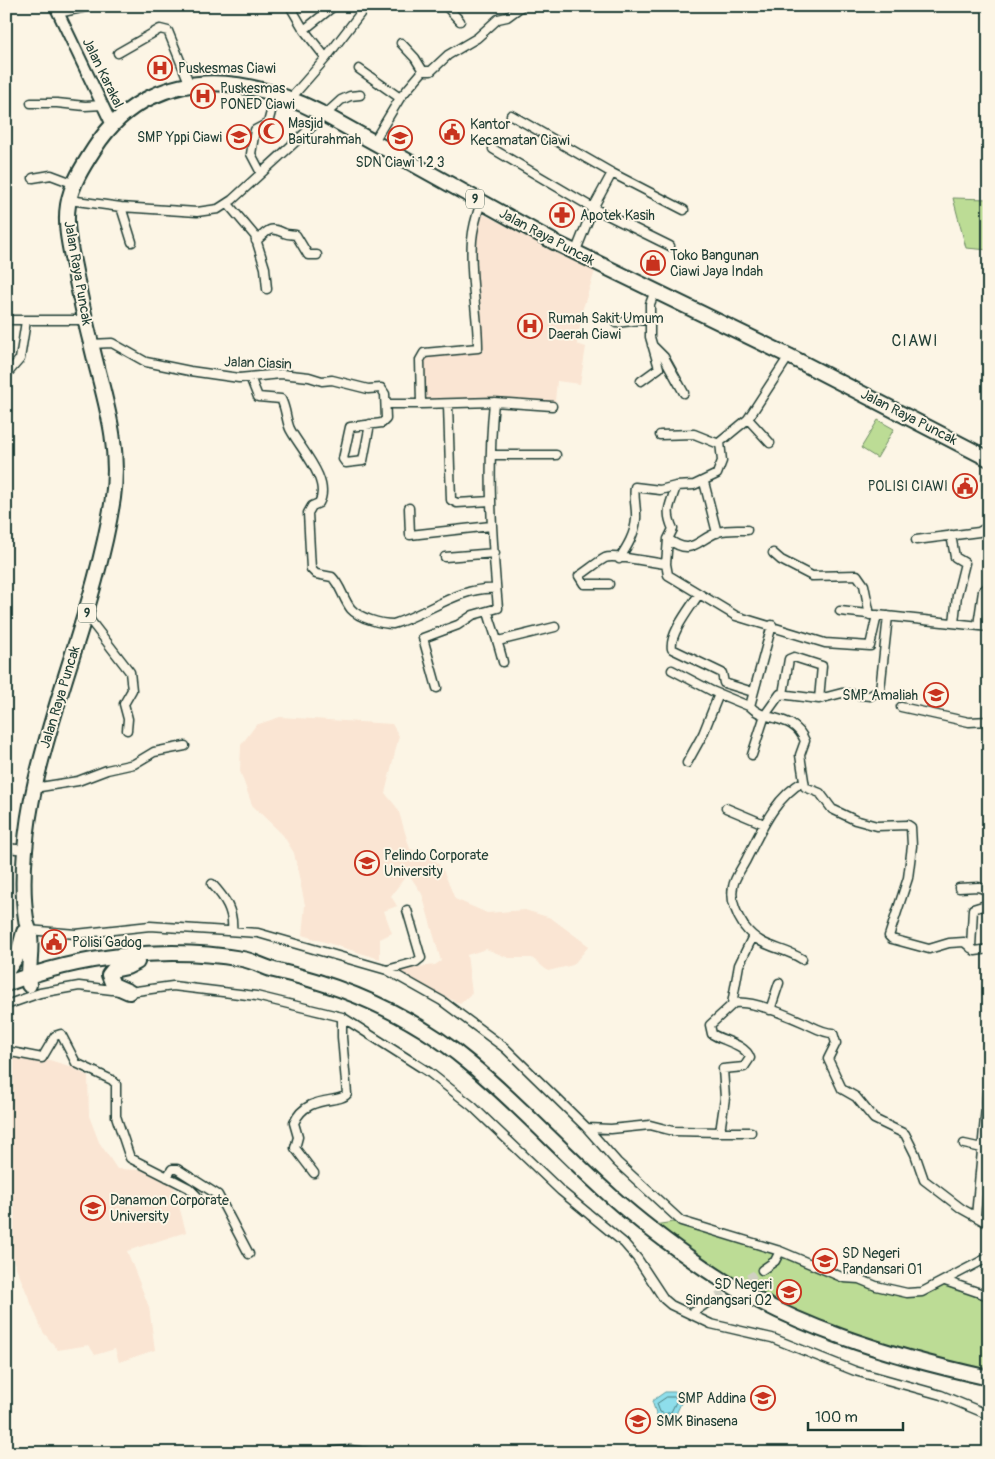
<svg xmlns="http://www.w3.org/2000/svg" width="995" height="1459" viewBox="0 0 995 1459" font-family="Pangolin,sans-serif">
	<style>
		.built { fill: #fae5d3 }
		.green { fill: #bcdc95; stroke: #6e8c64 }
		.water { fill: #8edeeb; stroke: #629ea2 }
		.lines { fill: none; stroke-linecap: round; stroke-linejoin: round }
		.shore { stroke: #4b7d7d; stroke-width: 1 }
		.street-tunnel { stroke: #d0d0c2; stroke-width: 8; stroke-dasharray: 8 4; stroke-linecap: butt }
		.street-casing { stroke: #1f3d34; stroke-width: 11 }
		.secondary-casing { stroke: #1f3d34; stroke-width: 14 }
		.highway-casing { stroke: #1f3d34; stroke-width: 18 }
		.street { stroke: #fcf5e5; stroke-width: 8 }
		.secondary { stroke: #fcf5e5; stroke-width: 10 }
		.highway { stroke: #fcf5e5; stroke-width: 14 }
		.labels { text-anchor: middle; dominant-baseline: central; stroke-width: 4; stroke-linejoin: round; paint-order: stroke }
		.shield { fill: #fcf5e5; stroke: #617469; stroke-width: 1 }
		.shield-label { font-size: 12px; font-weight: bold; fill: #1f3d34 }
		.poi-label { font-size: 14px; fill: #1f3d34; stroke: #fcf5e5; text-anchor: start }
		.street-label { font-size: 14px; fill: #1f3d34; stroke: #fcf5e5 }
		.quarter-label { font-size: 16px; letter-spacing: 1px; fill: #1f3d34; stroke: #fcf5e5 }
	</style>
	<rect width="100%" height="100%" fill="#fcf5e5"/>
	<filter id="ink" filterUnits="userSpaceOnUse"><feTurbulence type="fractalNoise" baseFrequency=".02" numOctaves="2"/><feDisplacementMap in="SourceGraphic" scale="10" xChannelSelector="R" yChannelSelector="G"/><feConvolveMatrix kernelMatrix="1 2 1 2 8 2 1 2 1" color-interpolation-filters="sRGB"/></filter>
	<g filter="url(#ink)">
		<path class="built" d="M481,213l114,58 -12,37 -6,36 9,3 -6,37 -23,-3 -2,20 -72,-3 -57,5 -2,-4 -1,-42 57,-10 -6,-90z
			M280,717l112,7 7,12 -14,57 13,16 12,40 22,6 12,17 11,27 32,14 38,-3 26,8 38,28 -16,19 -25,6 -16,-13h-23l-23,-9 -19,6 5,38 -12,11 -67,-34 42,-5 6,-4 -19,-67 -14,-21 -17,23 6,10 -13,5 8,22 -12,6v20l-78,-24 3,-30 -11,-52 -11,-18 -31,-30 -12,-34 1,-26 15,-20z
			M6,1049l11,1 52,16 19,10 1,40 10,26 18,27 24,1 32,14 13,48 -59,19 22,56 6,43 -36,12 -4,-13 -20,6 -6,-10 -31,5 -15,-18 -37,-89z"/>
		<path class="green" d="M953,198l36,1v51l-23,-2z
			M878,420l16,9 -17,29 -16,-10z
			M681,1221l99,30 64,28 63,14 38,-12 44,15v82l-213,-70 -129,-82z"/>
		<path class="water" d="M665,1392h13l4,9 -6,13 -8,5 -11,-3 -5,-15z"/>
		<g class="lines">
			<path class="shore" d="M667,1397h8l2,3 -6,12 -6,2 -5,-2 -3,-8z"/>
			<path class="street-tunnel" d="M707,1303l55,-33"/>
			<defs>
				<path id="street" d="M290,6l14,24 22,28
					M446,6l14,15
					M58,13l33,-7
					M304,30l30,-24
					M401,43l14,15 8,13
					M118,53l42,-24 8,2 22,54
					M359,69l41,29
					M291,98l35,-40 40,-52
					M31,103h26l28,3 18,-1
					M511,115l101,58 72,37
					M373,143l27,-45 23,-27h8l17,-16 29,-17 21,-19 9,-2 15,-11
					M493,149l100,59 77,38
					M261,173l-10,-19 4,-24 13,-7 8,-30
					M33,178l18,-3 24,9
					M69,200l52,7 76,5 21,-3 14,-9 109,-100 9,-4 10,-1
					M228,204l27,32 10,32 2,21
					M121,207l11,35
					M256,241c13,-11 13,-15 28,-8 5,2 8,1 12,2l12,20h9
					M575,253l18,-45 19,-35
					M6,320h80
					M616,323l33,-4
					M91,344l21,-1 34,19 44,9 49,7 42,-4 28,3 13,4 10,-1 36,9 13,-1 4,6 1,25 -4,4 -32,4 -7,32 3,4 17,-2 7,-37
					M652,345l12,12 20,36
					M6,375l14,-16 6,-38
					M250,377l8,20 23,2c5,9 5,21 9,30 9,18 42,52 29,74l-7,3 -4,7 3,56 5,5 16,3c9,9 11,22 19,32 8,9 30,15 42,15 34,-10 67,-38 103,-35
					M641,381l18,-13 -9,-31v-33l5,-13
					M494,402l58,4
					M386,404h35l-1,-44 4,-7 54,-5c0,-36 -9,-72 -6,-108 1,-13 5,-26 9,-38
					M421,404l73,-2c-7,69 -2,138 4,206l-25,7 -15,10 -35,13 14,50
					M448,405l3,95 6,3 34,-2
					M748,419l22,24
					M660,435l34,-1 25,10
					M491,455h65
					M704,482l13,51
					M409,508l1,27 81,-9
					M951,535l4,22 10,6 -8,32 -3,28
					M668,539c24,18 29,1 50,-7 9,-3 19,-2 29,-2
					M916,540l63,-8 10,-6
					M773,553l8,7 31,16 45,-1 7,10 6,30
					M445,557l50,-4
					M619,559c8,-12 16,-25 17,-40 1,-10 -3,-22 -1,-32l25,3 16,-4
					M666,564l2,-25 5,-10c-9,-20 -2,-24 3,-43l18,-1 23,-11 5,-13 -2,-19 28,-23 41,-63
					M609,584h-25l-5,-8c8,-5 17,-13 26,-18 9,-4 49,5 61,6l2,11 68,41 89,27 45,3 7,-31
					M699,594c-8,13 -30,40 -27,55l50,24 2,10 29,9
					M840,611l149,16
					M488,612c5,18 11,32 15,50
					M86,615l44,57 2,18 -8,14 4,15 -1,11
					M772,625l-22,81c14,17 43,6 55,35l-5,14 5,32 15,6 12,16 23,11 22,6 31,-1 3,2 1,19 -4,32 -19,58 3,3 37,10 20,-6 15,-1 11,9 14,-2
					M978,625l5,-34 6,-5
					M498,641l57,-14
					M672,670l40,21 39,16
					M783,694l6,-35 5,-2 28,9 -3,33
					M901,707l68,15 20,-1
					M752,755l13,-40 15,-21 39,5 23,-6 28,3 10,-6 8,-74
					M687,763l16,-29 16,-40
					M34,788l44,-7 29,-11 27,-6 20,-12 31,-6
					M726,808l38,16
					M6,848l21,2
					M212,884c13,14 22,27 20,47
					M959,888l19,-1 11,4
					M28,930l48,4 74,-8 108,7 129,37 55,31 63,47 82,80 30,34 64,59 99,30 64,27 15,1 17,7 31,7 15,-1 67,-35
					M971,948l2,-39 16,-5
					M802,959c-21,-13 -41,-10 -58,-33 -7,-10 -14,-26 -11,-39 1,-9 9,-19 13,-27 15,-29 28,-62 58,-79
					M387,970l29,-8 5,-4 -14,-48
					M732,1004l7,-39 14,-29
					M6,1005l34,-12 39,-7 50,6 44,-6 83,10 86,21 88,56 42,33 89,85 63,52 13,15 27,41 7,6 40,19 61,14 83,33 86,24 48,20
					M770,1010l9,-27
					M6,1051l36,7 13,-22 6,-2 15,29 36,17 4,4v32l14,42 59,30 8,8
					M587,1128l24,1 39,-4 23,6 47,1 5,-34 -2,-29 21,-2 6,-9c-5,-14 -27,-17 -38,-24l-2,-9 24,-22c19,-3 53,12 71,20 9,4 18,10 28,10l3,10 -8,16 14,30 14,8 18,22 31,15 10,20 9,26 38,29 27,15
					M720,1132h31
					M964,1144l18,4
					M314,1173l-19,-25 3,-11 -4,-14c12,-29 46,-19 53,-29l-5,-57v-20
					M167,1177l5,-8h5l41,26 31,59
					M976,1216l13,-142
					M762,1270l13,-9 5,-10
					M945,1281l44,15
					M691,1314l16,-11
					M314,1453l36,-3 23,3"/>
				<path id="secondary" d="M55,6l57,119"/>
				<path id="highway" d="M6,972l12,-18 6,-22
					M6,984c73,-28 159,-39 236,-25 12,2 21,8 32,11 71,16 138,45 194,92 51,42 95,91 143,134 29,26 61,50 93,72 84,58 186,88 285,110
					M29,985c-1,-16 3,-34 1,-50 0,-6 -4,-10 -4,-16 -6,-40 0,-95 9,-134 22,-97 63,-189 78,-287 8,-57 -10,-102 -22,-155 -6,-22 -10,-44 -15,-66 -4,-23 -12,-48 -8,-72 3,-20 15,-39 26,-56 14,-22 33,-41 57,-52 56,-27 120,-10 172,17l231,128 235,114 200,103
					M129,992l-16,-7 -4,-10 4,-5 14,-3 10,-5"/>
			</defs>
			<use href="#street" class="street-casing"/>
			<use href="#secondary" class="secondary-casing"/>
			<use href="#highway" class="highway-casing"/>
			<use href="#street" class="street"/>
			<use href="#secondary" class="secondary"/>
			<use href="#highway" class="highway"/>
		</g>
	</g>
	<defs>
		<symbol id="hospital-ring" viewBox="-11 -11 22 22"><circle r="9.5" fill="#fcf5e5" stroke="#c8321e" stroke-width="1.5"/><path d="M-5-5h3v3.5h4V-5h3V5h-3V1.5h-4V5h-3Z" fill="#c8321e"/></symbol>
		<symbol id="mosque-ring" viewBox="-11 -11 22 22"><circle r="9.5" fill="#fcf5e5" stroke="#c8321e" stroke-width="1.5"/><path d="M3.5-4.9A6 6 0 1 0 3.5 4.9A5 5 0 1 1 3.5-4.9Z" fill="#c8321e"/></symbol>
		<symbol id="civic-ring" viewBox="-11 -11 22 22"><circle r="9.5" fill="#fcf5e5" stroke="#c8321e" stroke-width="1.5"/><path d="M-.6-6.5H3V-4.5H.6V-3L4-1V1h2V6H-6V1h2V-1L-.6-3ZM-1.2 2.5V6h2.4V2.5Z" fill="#c8321e"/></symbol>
		<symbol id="school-ring" viewBox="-11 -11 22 22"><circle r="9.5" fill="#fcf5e5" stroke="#c8321e" stroke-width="1.5"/><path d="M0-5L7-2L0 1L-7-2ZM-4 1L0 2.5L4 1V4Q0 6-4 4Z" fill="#c8321e"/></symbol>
		<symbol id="pharmacy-ring" viewBox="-11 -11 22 22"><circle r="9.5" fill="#fcf5e5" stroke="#c8321e" stroke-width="1.5"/><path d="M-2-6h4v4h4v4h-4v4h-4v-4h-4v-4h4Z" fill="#c8321e"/></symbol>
		<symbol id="shop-ring" viewBox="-11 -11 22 22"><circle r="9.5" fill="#fcf5e5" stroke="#c8321e" stroke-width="1.5"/><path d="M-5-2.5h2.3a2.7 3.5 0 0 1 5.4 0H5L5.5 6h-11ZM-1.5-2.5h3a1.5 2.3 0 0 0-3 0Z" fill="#c8321e"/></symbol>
		<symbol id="university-ring" viewBox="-11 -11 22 22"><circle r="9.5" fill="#fcf5e5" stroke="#c8321e" stroke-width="1.5"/><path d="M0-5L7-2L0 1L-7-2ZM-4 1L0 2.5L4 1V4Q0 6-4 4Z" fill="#c8321e"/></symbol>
	</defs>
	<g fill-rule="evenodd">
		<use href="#hospital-ring" x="146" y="54" width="28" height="28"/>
		<use href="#hospital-ring" x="189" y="82" width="28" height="28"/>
		<use href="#mosque-ring" x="257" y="117" width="28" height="28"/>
		<use href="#civic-ring" x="438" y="118" width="28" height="28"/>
		<use href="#school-ring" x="225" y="123" width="28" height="28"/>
		<use href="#school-ring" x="386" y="124" width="28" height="28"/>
		<use href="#pharmacy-ring" x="548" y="201" width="28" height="28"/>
		<use href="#shop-ring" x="639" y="249" width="28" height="28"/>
		<use href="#hospital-ring" x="516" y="312" width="28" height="28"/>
		<use href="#civic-ring" x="951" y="472" width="28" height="28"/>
		<use href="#school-ring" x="922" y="681" width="28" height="28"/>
		<use href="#university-ring" x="353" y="849" width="28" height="28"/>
		<use href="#civic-ring" x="40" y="928" width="28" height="28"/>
		<use href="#university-ring" x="79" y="1194" width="28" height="28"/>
		<use href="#school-ring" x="811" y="1247" width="28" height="28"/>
		<use href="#school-ring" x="775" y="1278" width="28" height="28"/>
		<use href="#school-ring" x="749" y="1384" width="28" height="28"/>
		<use href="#school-ring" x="624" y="1407" width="28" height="28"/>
	</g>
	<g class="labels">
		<g class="shield">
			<rect x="466" y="189.5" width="18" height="19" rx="4"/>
			<rect x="78" y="603.5" width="18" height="19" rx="4"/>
		</g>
		<g class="shield-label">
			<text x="475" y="199">9</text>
			<text x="87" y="613">9</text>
		</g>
		<g class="poi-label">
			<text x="178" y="68">Puskesmas Ciawi</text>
			<text x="220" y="88">Puskesmas<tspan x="220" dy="16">PONED Ciawi</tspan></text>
			<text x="288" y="123">Masjid<tspan x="288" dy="16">Baiturahmah</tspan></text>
			<text x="470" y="124">Kantor<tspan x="470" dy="16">Kecamatan Ciawi</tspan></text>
			<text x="222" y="137" text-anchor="end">SMP Yppi Ciawi</text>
			<text x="400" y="162" text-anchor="middle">SDN Ciawi 1 2 3</text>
			<text x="580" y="215">Apotek Kasih</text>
			<text x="670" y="255">Toko Bangunan<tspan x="670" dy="16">Ciawi Jaya Indah</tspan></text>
			<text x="548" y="318">Rumah Sakit Umum<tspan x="548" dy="16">Daerah Ciawi</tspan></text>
			<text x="948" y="486" text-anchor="end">POLISI CIAWI</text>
			<text x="918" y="695" text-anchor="end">SMP Amaliah</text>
			<text x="384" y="855">Pelindo Corporate<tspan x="384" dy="16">University</tspan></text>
			<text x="72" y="942">Polisi Gadog</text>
			<text x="110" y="1200">Danamon Corporate<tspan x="110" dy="16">University</tspan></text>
			<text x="842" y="1253">SD Negeri<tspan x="842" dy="16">Pandansari 01</tspan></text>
			<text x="772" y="1284" text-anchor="end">SD Negeri<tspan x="772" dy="16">Sindangsari 02</tspan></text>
			<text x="746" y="1398" text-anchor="end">SMP Addina</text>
			<text x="656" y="1421">SMK Binasena</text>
		</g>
		<g class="street-label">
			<text transform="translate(103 73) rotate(64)">Jalan Karakal</text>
			<text transform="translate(547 237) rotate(28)">Jalan Raya Puncak</text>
			<text transform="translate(78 273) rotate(80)">Jalan Raya Puncak</text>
			<text transform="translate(258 363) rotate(2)">Jalan Ciasin</text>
			<text transform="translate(909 417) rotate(27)">Jalan Raya Puncak</text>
			<text transform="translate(60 697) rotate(-73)">Jalan Raya Puncak</text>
		</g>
		<g class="quarter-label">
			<text x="915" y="341">CIAWI</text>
		</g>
	</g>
	<rect width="995" height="1459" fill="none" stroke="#fcf5e5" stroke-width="25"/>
	<rect x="12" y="12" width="970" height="1434" fill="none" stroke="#1f3d34" stroke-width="2" filter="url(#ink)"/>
	<path d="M808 1422v8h95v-8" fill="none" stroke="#1f3d34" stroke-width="2.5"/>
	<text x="815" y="1422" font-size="15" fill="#1f3d34" stroke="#fcf5e5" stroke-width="4" paint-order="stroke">100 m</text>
</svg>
